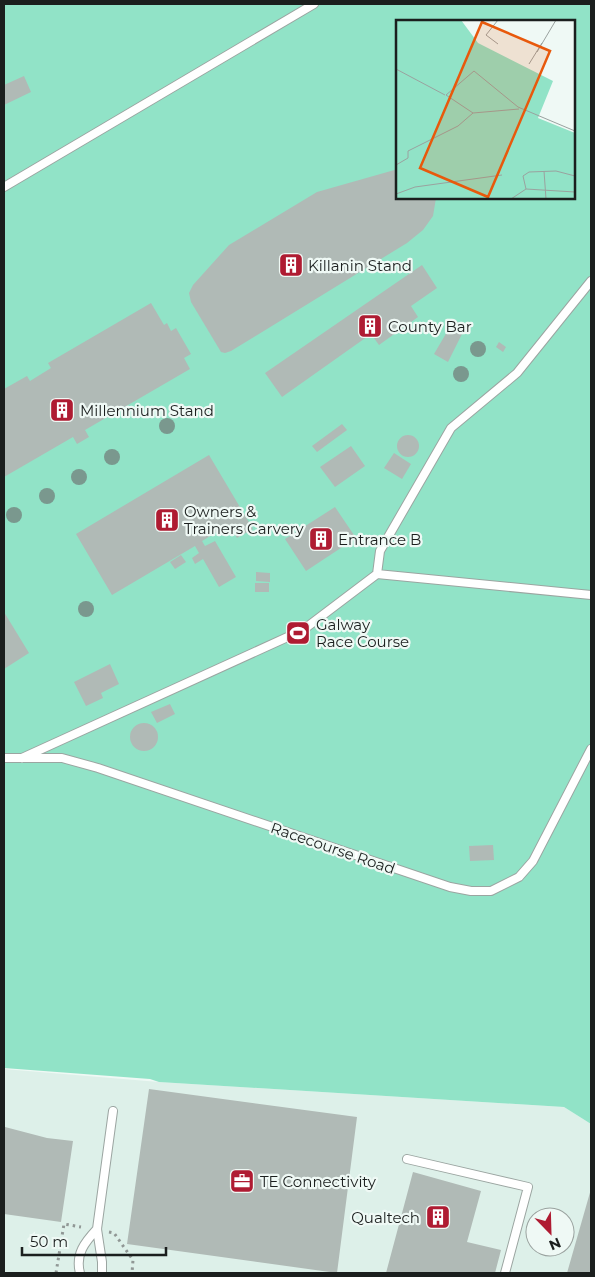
<svg xmlns="http://www.w3.org/2000/svg" width="595" height="1277" viewBox="0 0 595 1277" font-family="Montserrat,sans-serif">
	<style>
		.built { fill: #ddf0e9; fill-rule: evenodd }
		.green { fill: #91e3c7; fill-rule: evenodd }
		.building { fill: #b0bab6 }
		.lines { fill: none; stroke-linecap: round; stroke-linejoin: round }
		.lane-casing { stroke: #9ba5a1; stroke-width: 10 }
		.path { stroke: #909795; stroke-width: 3; stroke-dasharray: 2.5 4; stroke-linecap: butt }
		.lane { stroke: #fff; stroke-width: 8 }
		.tree { fill: #7a988e }
		.labels { text-anchor: middle; dominant-baseline: central; stroke-width: 4.5; stroke-linejoin: round; paint-order: stroke }
		.poi-label { font-size: 15px; fill: #1b1f1e; stroke: #eff9f5; text-anchor: start }
		.street-label { font-size: 15px; fill: #1b1f1e; stroke: #eff9f5 }
		.inset-road { fill: none; stroke: #9aa29f; stroke-width: 1 }
		.view { fill: #e8590c; fill-opacity: 0.15; stroke: #e8590c; stroke-width: 2.5 }
		.inset-edge { fill: none; stroke: #1b1f1e; stroke-width: 2.5 }
	</style>
	<rect width="100%" height="100%" fill="#eff9f5"/>
	<path class="built" d="M4,1069l155,13 405,25 27,17v149h-587zM535,1217h30v30h-30z"/>
	<path class="green" d="M4,4h587v1120l-27,-17 -405,-25 -9,-3 -146,-11zM398,21h176v177h-176z"/>
	<path class="building" d="M24,76l7,16 -27,13v-20z
		M398,169v29h38l-3,18 -10,14 -16,13 -176,108 -6,2 -4,-1 -30,-50 -2,-9 4,-8 36,-40 88,-53z
		M422,265l15,23 -26,18 7,11 -39,28 -8,-11 -89,63 -17,-24z
		M151,303l13,22 3,-2 4,8 5,-3 15,26 -7,4 6,11 -105,61 4,7 -12,7 -4,-7 -69,40v-88l23,-13 3,5 21,-13 -3,-5z
		M454,320l11,8 -17,34 -14,-8z
		M499,342l7,5 -3,5 -7,-5z
		M342,424l5,6 -30,22 -5,-6z
		M397 446a11 11 0 1 1 22 0a11 11 0 1 1-22 0Z
		M351,446l14,20 -30,21 -15,-20z
		M394,453l17,11 -9,15 -18,-11z
		M209,455l44,74 -16,9 -8,-13 -27,16 3,5 10,-5 21,36 -17,10 -16,-28 -8,5 -3,-6 7,-5 -4,-7 -83,49 -36,-61z
		M335,507l21,31 -50,33 -21,-32z
		M181,555l5,7 -11,7 -5,-7z
		M256,572l14,1v9l-14,-1z
		M255,583h14v9h-14z
		M4,612l25,41 -25,16z
		M110,664l9,20 -18,9 2,5 -17,8 -12,-24z
		M170,704l5,10 -18,9 -6,-11z
		M130 737a14 14 0 1 1 28 0a14 14 0 1 1-28 0Z
		M493,845l1,15 -24,1 -1,-15z
		M149,1089l208,28 -20,156 -210,-29z
		M5,1127l42,11 26,3 -12,81 -57,-8z
		M413,1172l68,19 -14,51 34,8 -6,23h-109z
		M591,1189v84h-24z"/>
	<g class="lines">
		<defs>
			<path id="lane" d="M4,187l310,-183
				M377,574l214,21
				M4,758h58l36,10 352,119 21,4h20l28,-14 14,-16 58,-112
				M22,758l281,-128 74,-56 3,-23 71,-123 66,-55 74,-92
				M407,1159l121,28 -23,86
				M80,1273c-5,-19 5,-31 17,-44
				M102,1273v-11l-5,-33 16,-118"/>
		</defs>
		<use href="#lane" class="lane-casing"/>
		<path class="path" d="M109,1232l5,1 19,27 -1,13
			M56,1273l8,-49 17,3"/>
		<use href="#lane" class="lane"/>
	</g>
	<g class="tree">
		<circle cx="478" cy="349" r="8"/>
		<circle cx="461" cy="374" r="8"/>
		<circle cx="167" cy="426" r="8"/>
		<circle cx="112" cy="457" r="8"/>
		<circle cx="79" cy="477" r="8"/>
		<circle cx="47" cy="496" r="8"/>
		<circle cx="14" cy="515" r="8"/>
		<circle cx="86" cy="609" r="8"/>
	</g>
	<defs>
		<symbol id="building-square" viewBox="-11 -11 22 22"><rect x="-9" y="-9" width="18" height="18" rx="4" fill="#af1b32" stroke="#eff9f5"/><path d="M-4-6H4V6H1V3H-1V6H-4ZM-2.5-4.3h1.7v1.8h-1.7ZM.8-4.3h1.7v1.8H.8ZM-2.5-1h1.7V.8h-1.7ZM.8-1h1.7V.8H.8Z" fill="#fff"/></symbol>
		<symbol id="stadium-square" viewBox="-11 -11 22 22"><rect x="-9" y="-9" width="18" height="18" rx="4" fill="#af1b32" stroke="#eff9f5"/><path d="M0-5a6.5 5 0 1 0 0 10a6.5 5 0 1 0 0-10ZM-3.5-1.8h7v3.6h-7Z" fill="#fff"/></symbol>
		<symbol id="office-square" viewBox="-11 -11 22 22"><rect x="-9" y="-9" width="18" height="18" rx="4" fill="#af1b32" stroke="#eff9f5"/><path d="M-6-3h4V-5.5h4V-3h4V5H-6ZM-1-4.5V-3h2v-1.5ZM-6 0V1H6V0Z" fill="#fff"/></symbol>
	</defs>
	<g fill-rule="evenodd">
		<use href="#building-square" x="277" y="251" width="28" height="28"/>
		<use href="#building-square" x="356" y="312" width="28" height="28"/>
		<use href="#building-square" x="48" y="396" width="28" height="28"/>
		<use href="#building-square" x="153" y="506" width="28" height="28"/>
		<use href="#building-square" x="307" y="525" width="28" height="28"/>
		<use href="#stadium-square" x="284" y="619" width="28" height="28"/>
		<use href="#office-square" x="228" y="1167" width="28" height="28"/>
		<use href="#building-square" x="424" y="1203" width="28" height="28"/>
	</g>
	<g class="labels">
		<g class="poi-label">
			<text x="308" y="265">Killanin Stand</text>
			<text x="388" y="326">County Bar</text>
			<text x="80" y="410">Millennium Stand</text>
			<text x="184" y="511">Owners &amp;<tspan x="184" dy="17">Trainers Carvery</tspan></text>
			<text x="338" y="539">Entrance B</text>
			<text x="316" y="624">Galway<tspan x="316" dy="17">Race Course</tspan></text>
			<text x="260" y="1181">TE Connectivity</text>
			<text x="420" y="1217" text-anchor="end">Qualtech</text>
		</g>
		<g class="street-label">
			<text transform="translate(333 848) rotate(19)">Racecourse Road</text>
		</g>
	</g>
	<g transform="translate(396 20)">
		<rect width="179" height="179" fill="#eff9f5"/>
		<path d="M0,0h65l17,23 75,38 -15,37 37,15v66h-179z" fill="#91e3c7"/>
		<path class="inset-road" d="M102,0l-12,15 12,9M141,32l19,-32M133,44l13,-21M0,49l49,26M77,93l-27,-18 28,-24 44,36 57,24M0,145l12,-7v-7l50,-25 15,-13 46,-4M148,151l2,28M130,169l49,3M0,174l19,-7 87,-12M115,179l15,-10 -3,-13 6,-4 27,-1 19,5"/>
		<path class="view" d="M86,2l68,29 -62,146 -68,-29z"/>
		<rect width="179" height="179" class="inset-edge"/>
	</g>
	<rect width="595" height="1277" fill="none" stroke="#1b1f1e" stroke-width="10"/>
	<g transform="translate(550 1232) rotate(157)"><circle r="24" fill="#eff9f5" stroke="#9aa29f"/>
	<path d="M0-4L9 19L0 12L-9 19Z" fill="#af1b32"/>
	<text y="-8" font-size="14" font-weight="bold" text-anchor="middle" fill="#1b1f1e">N</text>
	</g>
	<path d="M22 1247v8h144v-8" fill="none" stroke="#1b1f1e" stroke-width="2.5"/>
	<text x="30" y="1247" font-size="15" fill="#1b1f1e" stroke="#eff9f5" stroke-width="4" paint-order="stroke">50 m</text>
</svg>
